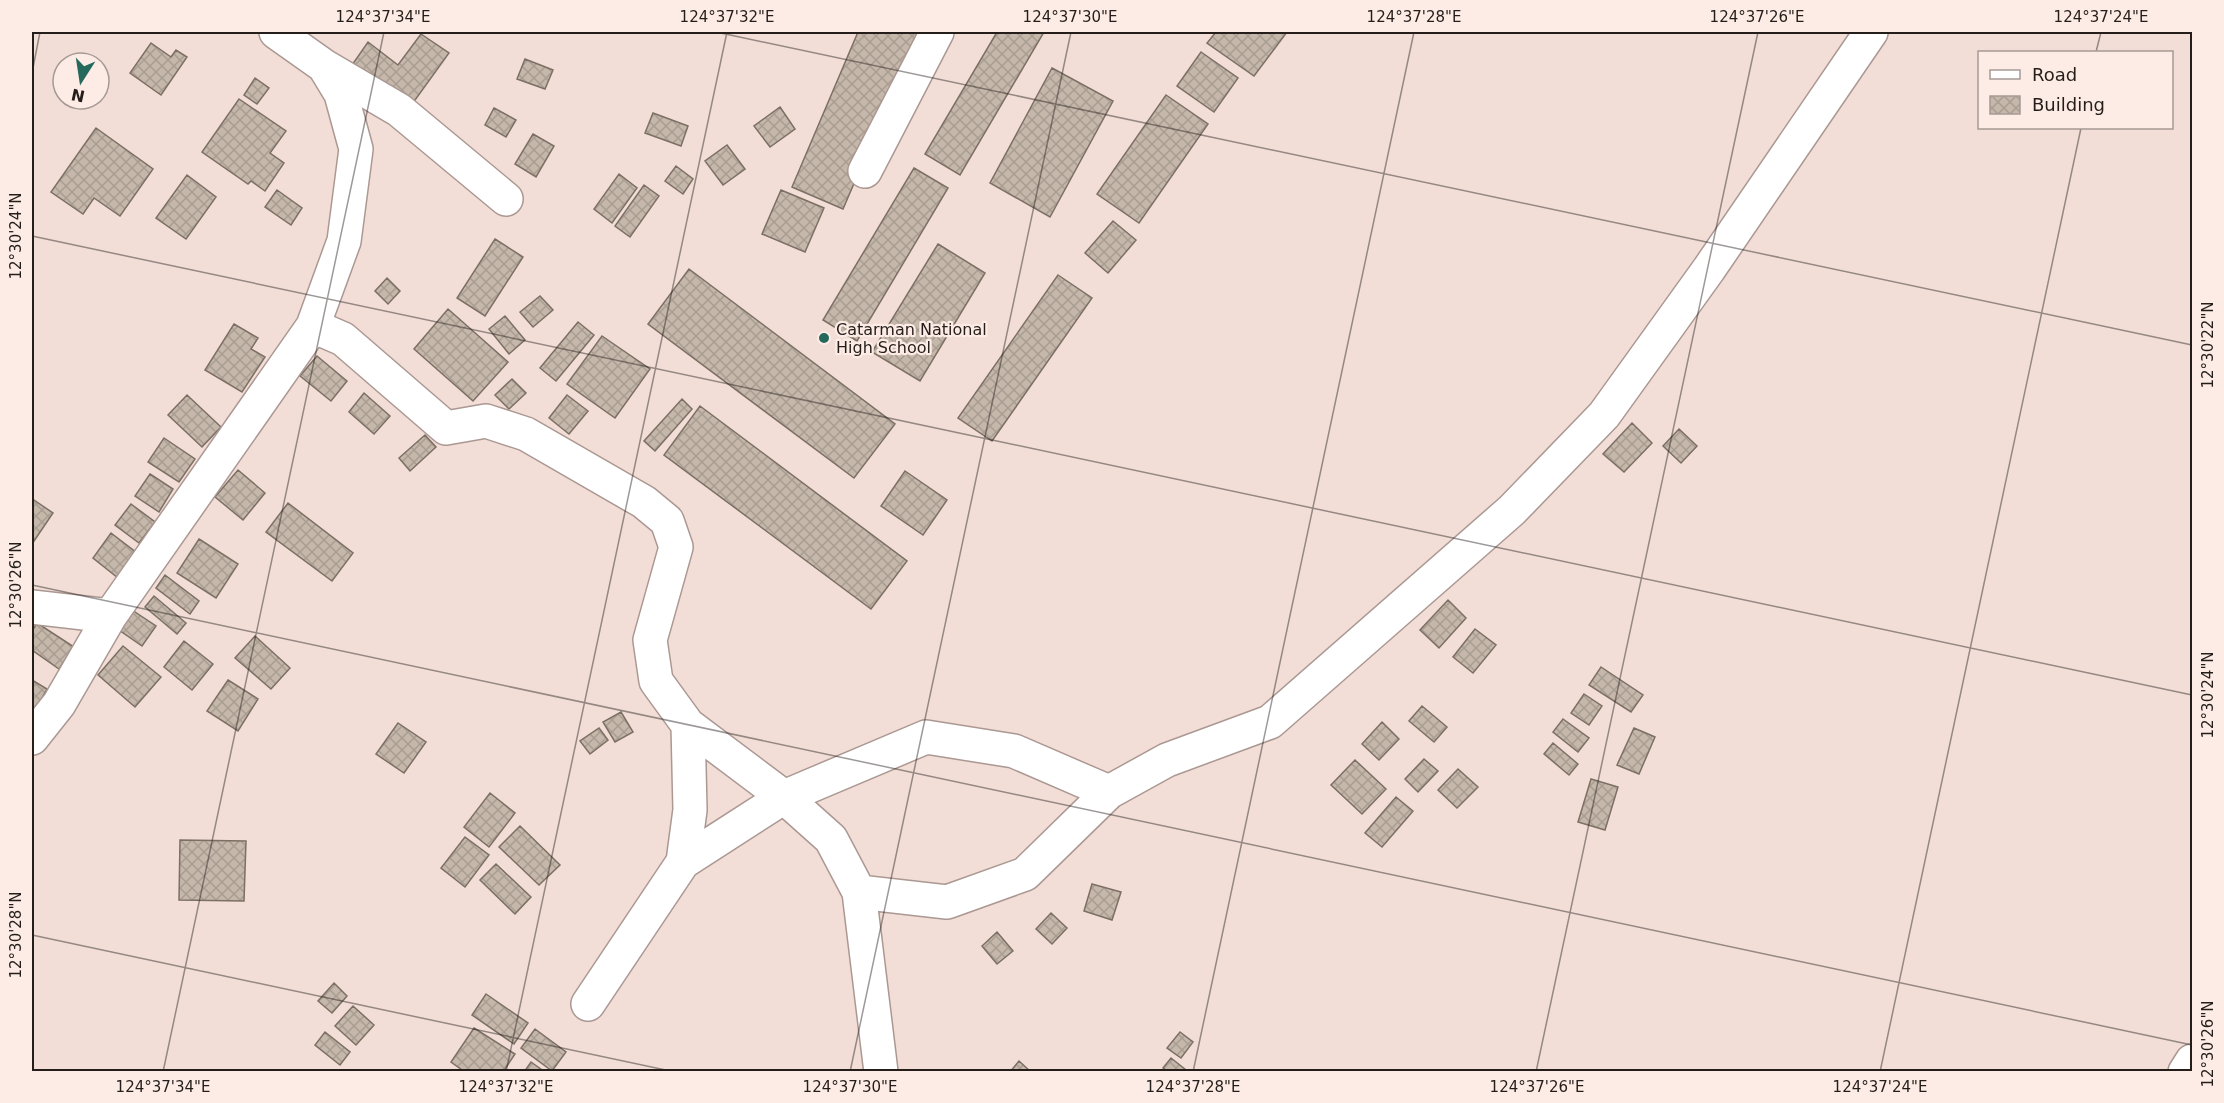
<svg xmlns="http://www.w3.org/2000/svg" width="2224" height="1103" viewBox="0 0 2224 1103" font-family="'DejaVu Sans',sans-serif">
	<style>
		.building { fill: url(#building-cross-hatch); stroke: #7c6f63; stroke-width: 1.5 }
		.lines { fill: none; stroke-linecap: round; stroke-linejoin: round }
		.minor-casing { stroke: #ab9892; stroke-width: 36 }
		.minor { stroke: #fff; stroke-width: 33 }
		.ticks { fill: none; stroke: #241d1a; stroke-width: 1.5; stroke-opacity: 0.45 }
		.poi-dot { fill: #24695c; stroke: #fdece6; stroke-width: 2 }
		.labels { text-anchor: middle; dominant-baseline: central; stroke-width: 4.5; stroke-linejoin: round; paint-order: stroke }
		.poi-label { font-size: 16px; fill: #241d1a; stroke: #fdece6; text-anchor: start }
		.neatline { fill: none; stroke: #241d1a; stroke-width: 2 }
		.ticks-label { font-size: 15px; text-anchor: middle; fill: #241d1a }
	</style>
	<defs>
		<pattern id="building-cross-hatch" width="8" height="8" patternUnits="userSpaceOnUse" patternTransform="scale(1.5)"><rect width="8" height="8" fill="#c5b7aa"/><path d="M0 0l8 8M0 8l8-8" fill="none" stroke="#a99d92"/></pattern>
	</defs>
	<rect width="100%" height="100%" fill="#f2ded7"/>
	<path class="building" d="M858,32h61l-76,177 -51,-22z
		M997,32h47l-84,143 -35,-21z
		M1216,32h71l-33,44 -47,-33z
		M421,34l28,19 -39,54 -58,-42 16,-23 30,23z
		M151,43l20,14 5,-7 11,7 -26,38 -31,-22z
		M1201,52l37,26 -24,34 -37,-26z
		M525,59l28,11 -8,19 -28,-10z
		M1052,68l61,33 -63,116 -60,-34z
		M255,78l14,10 -12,16 -13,-9z
		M1166,95l42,29 -69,99 -42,-29z
		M239,99l47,32 -16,22 14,10 -19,28 -14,-10 -3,3 -46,-32z
		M780,107l15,22 -25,18 -16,-21z
		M494,108l22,12 -10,17 -21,-12z
		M653,113l35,13 -7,20 -36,-13z
		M96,128l57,41 -33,47 -26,-18 -11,16 -32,-22z
		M533,134l21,12 -18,31 -21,-13z
		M727,145l18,24 -22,16 -18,-24z
		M676,166l17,13 -10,15 -18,-13z
		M914,168l34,20 -91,153 -34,-21z
		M619,174l18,14 -25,35 -18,-14z
		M187,175l29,22 -30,42 -30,-21z
		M644,185l15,11 -29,41 -15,-11z
		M277,190l25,18 -11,17 -26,-18z
		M781,190l43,18 -19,44 -43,-18z
		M1113,221l23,19 -28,33 -23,-20z
		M495,239l28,18 -38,59 -28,-18z
		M938,244l47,29 -65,108 -48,-29z
		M689,269l206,155 -41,54 -206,-154z
		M1058,275l34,23 -100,143 -34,-23z
		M387,278l13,13 -12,13 -13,-13z
		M540,296l13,14 -20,17 -13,-15z
		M448,309l60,53 -35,39 -59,-52z
		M505,316l20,24 -16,14 -20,-25z
		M578,322l16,13 -38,46 -16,-13z
		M234,324l24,14 -7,11 14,8 -23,35 -37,-22z
		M602,336l48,33 -35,49 -48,-34z
		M317,356l30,25 -16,20 -31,-25z
		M512,379l14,14 -17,16 -14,-14z
		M364,393l26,23 -16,18 -25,-22z
		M187,395l34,32 -19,20 -34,-32z
		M567,395l21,16 -19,23 -20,-16z
		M682,399l10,10 -37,42 -11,-10z
		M700,406l207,155 -36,48 -207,-154z
		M1632,423l20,20 -28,29 -21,-18z
		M1679,429l18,17 -16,17 -18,-17z
		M425,435l11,12 -26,24 -11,-13z
		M164,438l31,21 -16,23 -31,-20z
		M238,470l27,23 -22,27 -28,-23z
		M905,471l42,29 -24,35 -42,-29z
		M150,474l23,15 -14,23 -24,-16z
		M34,500l19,13 -21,31v-40z
		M288,503l65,50 -21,28 -66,-49z
		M131,504l24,18 -16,21 -24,-18z
		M111,533l26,20 -19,25 -25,-20z
		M199,539l39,25 -22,34 -39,-25z
		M165,575l34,26 -9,13 -34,-26z
		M154,596l32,27 -9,11 -32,-27z
		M1448,600l18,18 -27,30 -19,-18z
		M132,610l24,16 -14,20 -23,-16z
		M37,623l37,24 -15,22 -27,-19v-19z
		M1475,629l21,16 -23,28 -20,-16z
		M255,636l35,32 -19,21 -36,-31z
		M184,641l29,23 -21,26 -28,-23z
		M123,646l38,31 -26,30 -37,-32z
		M1601,667l42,28 -12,17 -42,-27z
		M32,680l15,9 -15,27z
		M228,680l30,19 -20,32 -31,-20z
		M1584,694l18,12 -13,19 -18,-12z
		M1422,706l25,21 -13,15 -25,-21z
		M621,712l12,20 -18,10 -12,-20z
		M1563,719l26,19 -11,14 -25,-20z
		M1382,722l17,17 -20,21 -17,-16z
		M398,723l28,19 -22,31 -28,-19z
		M599,728l9,12 -18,14 -10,-13z
		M1634,728l21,9 -16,37 -22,-9z
		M1553,743l25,21 -9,11 -25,-21z
		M1424,759l14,12 -20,21 -13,-13z
		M1355,760l31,29 -24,25 -31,-29z
		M1458,769l20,18 -21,21 -19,-18z
		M1591,779l27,8 -13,43 -27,-8z
		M490,793l25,20 -26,34 -25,-20z
		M1396,797l17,14 -31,36 -17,-14z
		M520,826l40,39 -21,20 -40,-38z
		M465,837l24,18 -24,32 -24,-19z
		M180,840l66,1 -2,60 -65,-1z
		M496,864l35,33 -16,17 -35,-34z
		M1092,884l29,8 -9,28 -28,-9z
		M1051,913l16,15 -15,16 -16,-15z
		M997,932l16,19 -16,13 -15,-18z
		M334,983l13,13 -15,17 -14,-12z
		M486,994l42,29 -14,21 -42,-29z
		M353,1006l21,19 -18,20 -21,-19z
		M474,1028l41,26 -12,18h-38l-14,-10z
		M535,1029l31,23 -14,19 -31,-23z
		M325,1032l25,20 -10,13 -25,-20z
		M1180,1032l13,10 -12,16 -14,-10z
		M1171,1058l15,12 -1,2h-17l-5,-4z
		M1019,1061l12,11h-21z
		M531,1062l14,10h-21z"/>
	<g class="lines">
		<defs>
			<path id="minor" d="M324,66l75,44 107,89
				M865,171l72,-139
				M313,326l30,13 103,89 40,-7 40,13 118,68 23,19 9,26 -26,93 6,41 32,44 96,72 47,42 28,53 22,180
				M32,607l78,9
				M32,738l27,-34 51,-88 203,-290 31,-85 12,-92 -15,-55 -17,-28 -48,-34
				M683,862l7,-52 -2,-85
				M859,892l88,10 78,-28 84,-82 58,-32 103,-38 242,-212 92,-95 105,-146 162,-237
				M588,1004l95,-142 101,-65 142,-60 88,14 95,41
				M2185,1072l7,-11"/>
		</defs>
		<use href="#minor" class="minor-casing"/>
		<use href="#minor" class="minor"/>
	</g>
	<path class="ticks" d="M716,32l1476,313M2096,52l5,-20M32,73l8,-41M32,236l2160,459M32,585l2160,460M32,935l643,137M163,1072l221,-1040M506,1072l221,-1040M850,1072l221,-1040M1193,1072l221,-1040M1536,1072l222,-1040M1880,1072l201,-944"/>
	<circle class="poi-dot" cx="824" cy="338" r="6"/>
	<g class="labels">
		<g class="poi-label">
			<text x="836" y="329">Catarman National<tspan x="836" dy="18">High School</tspan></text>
		</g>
	</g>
	<rect width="2224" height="1103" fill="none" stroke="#fdece6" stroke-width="66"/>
	<rect x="1978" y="51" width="195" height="78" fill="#fdece6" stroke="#a69994" stroke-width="1.5"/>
	<rect x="1990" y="70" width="30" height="9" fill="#ffffff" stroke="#a69994" stroke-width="1.5"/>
	<text x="2032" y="81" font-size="18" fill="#241d1a">Road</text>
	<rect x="1990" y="96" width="30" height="18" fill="url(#building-cross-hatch)" stroke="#a69994" stroke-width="1.5"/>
	<text x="2032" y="111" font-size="18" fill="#241d1a">Building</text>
	<g transform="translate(81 81) rotate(192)"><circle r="28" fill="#fdece6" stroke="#a69994" stroke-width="1.5"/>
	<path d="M0-4.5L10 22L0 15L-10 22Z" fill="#24695c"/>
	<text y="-9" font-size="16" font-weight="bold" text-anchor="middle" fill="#241d1a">N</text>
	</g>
	<rect x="33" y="33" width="2158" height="1037" class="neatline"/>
	<g class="ticks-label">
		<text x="383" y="22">124°37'34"E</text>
		<text x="727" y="22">124°37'32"E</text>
		<text x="1070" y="22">124°37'30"E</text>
		<text x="1414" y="22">124°37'28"E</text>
		<text x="1757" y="22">124°37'26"E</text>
		<text x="2101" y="22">124°37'24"E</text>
		<text transform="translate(16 236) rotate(-90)" y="5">12°30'24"N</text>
		<text transform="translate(2208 345) rotate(-90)" y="5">12°30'22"N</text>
		<text transform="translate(16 585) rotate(-90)" y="5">12°30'26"N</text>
		<text transform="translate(2208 695) rotate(-90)" y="5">12°30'24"N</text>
		<text transform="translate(16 935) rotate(-90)" y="5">12°30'28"N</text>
		<text transform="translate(2208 1044) rotate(-90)" y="5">12°30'26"N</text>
		<text x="163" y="1092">124°37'34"E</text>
		<text x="506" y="1092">124°37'32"E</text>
		<text x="850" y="1092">124°37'30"E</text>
		<text x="1193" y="1092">124°37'28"E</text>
		<text x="1537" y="1092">124°37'26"E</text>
		<text x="1880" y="1092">124°37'24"E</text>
	</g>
</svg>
